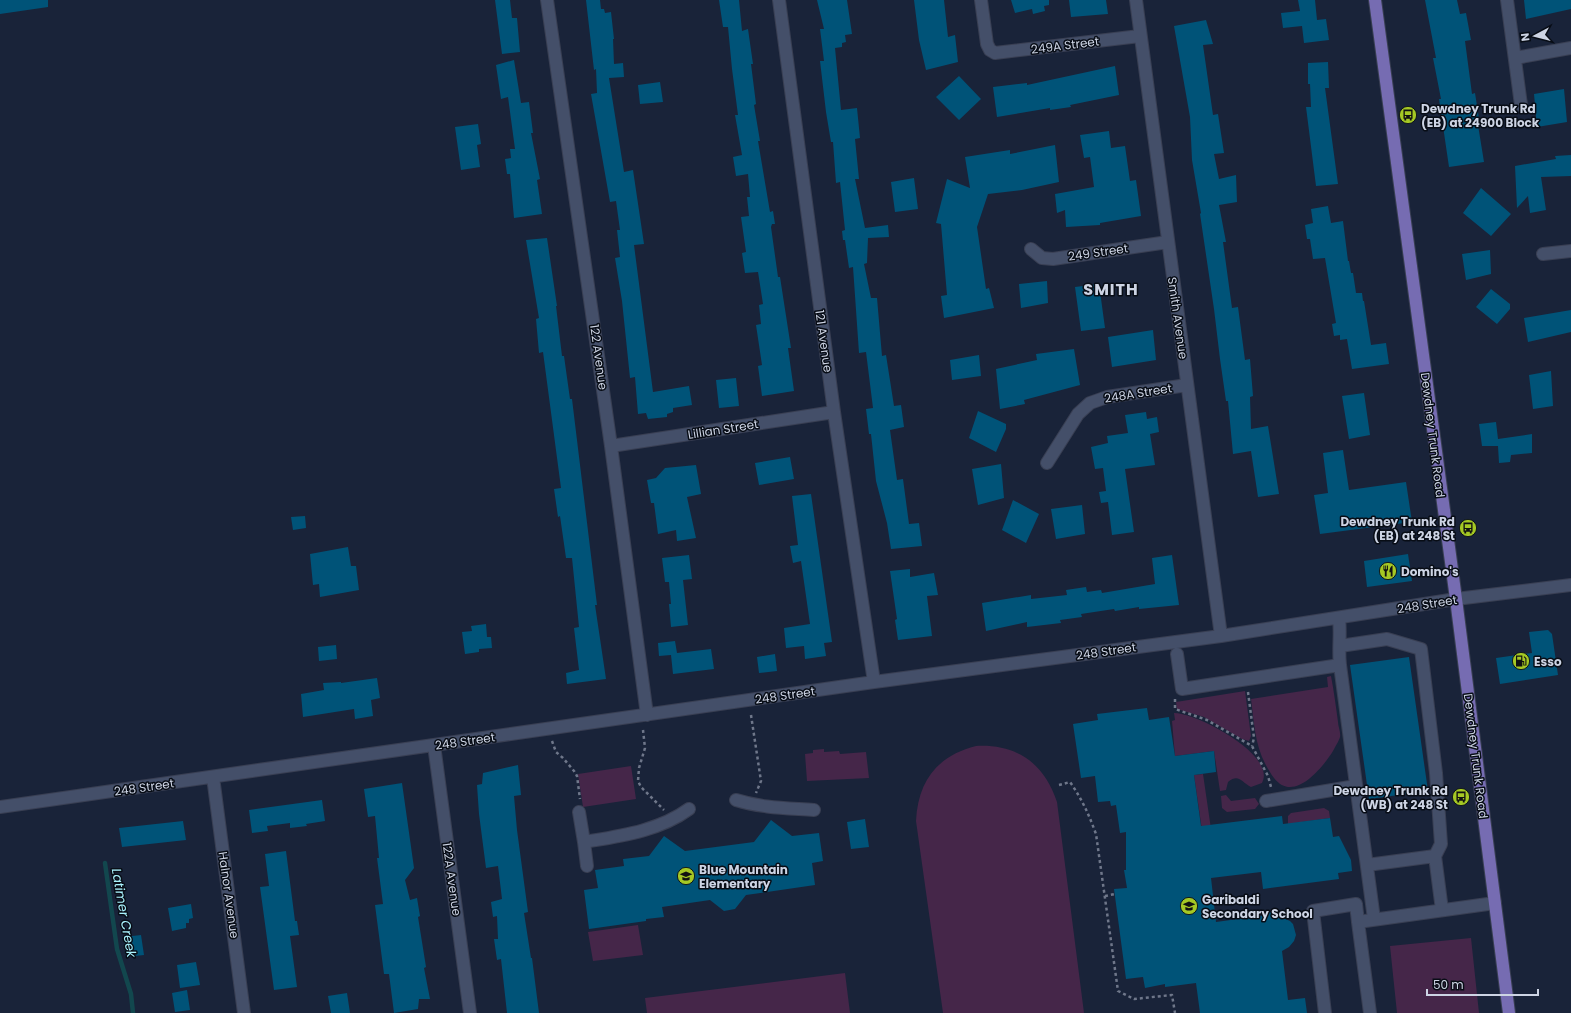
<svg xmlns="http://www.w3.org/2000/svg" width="1571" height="1013" viewBox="0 0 1571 1013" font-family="Poppins,sans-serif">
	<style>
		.green { fill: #452649 }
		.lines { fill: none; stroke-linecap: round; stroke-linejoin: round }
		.stream { stroke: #12474e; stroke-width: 4.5 }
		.building { fill: #005378 }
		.minor-casing { stroke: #393f53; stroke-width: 14 }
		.major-casing { stroke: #393f53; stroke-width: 14 }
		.path { stroke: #6f778a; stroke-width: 2.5; stroke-dasharray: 3 3; stroke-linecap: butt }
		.minor { stroke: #444f69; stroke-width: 12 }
		.major { stroke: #766cb2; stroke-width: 12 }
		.labels { text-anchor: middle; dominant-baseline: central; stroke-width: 3; stroke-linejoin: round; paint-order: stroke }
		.street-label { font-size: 12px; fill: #cdd4e4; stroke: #080d16 }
		.poi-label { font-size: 12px; font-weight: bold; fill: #cdd4e4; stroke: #080d16; text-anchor: start }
		.water-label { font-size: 13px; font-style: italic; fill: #aaf3fe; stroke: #080d16 }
		.district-label { font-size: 16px; font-weight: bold; letter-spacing: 1px; fill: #cdd4e4; stroke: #080d16 }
	</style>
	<rect width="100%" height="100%" fill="#192339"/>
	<path class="green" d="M1331,676c3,16 5,31 7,46 0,4 3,11 2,15 -1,4 -5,10 -7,14 -10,16 -39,53 -59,27 -19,-26 -19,-48 -23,-79l77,-12 -1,-10z
		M1245,691l6,45 -2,5 -7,-2 -38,-22 -27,-8 -1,-7z
		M1174,713c23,0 103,42 88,70l-11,4c-9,-4 -12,-14 -23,-5l-2,8 -6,1 -6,-40 -39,5 -3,-35 3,-1z
		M976,746c41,-2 68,17 81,56l27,211h-141l-27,-192c2,-40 21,-65 60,-75z
		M824,749v3l15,-1 1,3 26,-2 3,26 -62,3 -2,-27 8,-1v-3z
		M631,766l5,33 -53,8 -5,-33z
		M1203,774l8,55 -9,1 -8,-55z
		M1226,795l5,6 24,-3 4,6 -4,5 -28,3 -5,-4 -1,-12z
		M1324,808l5,3 1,7 -42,6v-8l3,-3z
		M638,925l5,30 -50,6 -5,-29z
		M1471,938l8,75h-82l-7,-67z
		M845,973l5,40h-203l-2,-15z"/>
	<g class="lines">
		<path class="stream" d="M105,863l12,86 14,45 2,19"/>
	</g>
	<path class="building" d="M0,0h48v7l-48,7z
		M495,0h15l2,18h5l3,34 -18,2z
		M586,0h14l1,9h3l1,4 6,-1 3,27h-1l1,25 9,-1 1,14 -15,1 15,94 9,-2 11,74 -10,1 19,147 36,-6 3,19 -19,3v4l-6,2v3l-19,2 -2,-6 -8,1 -3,-37 -5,1 -8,-77 -7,-43 5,-1 -3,-27h3l-4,-29 -6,1 -19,-108 6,-1 -1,-24 -2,1z
		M719,0h20l3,31 6,-2 5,35h-2l5,40 -2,1 6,36h-2l12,71 3,-1 2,13h-3l-1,3 7,50h2l11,71h-3l6,43 -32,5 -4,-30 4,-1 -6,-40 5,-1 -2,-19 4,-1 -5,-32 -13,1 -3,-20 4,-1 -5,-35 8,-1 -2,-19h3l-2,-23 -12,2 -3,-19 9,-2 -7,-40h3l-6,-46 -4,-42h-5z
		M817,0h30l5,34 -7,1 1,7 -4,1v4l-7,1 6,62 16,-2 3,30 -5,1 4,40h-4l10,49 23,-3 1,12 -21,1 -1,25 -3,1 7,34h6l5,58 4,-1 8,51 7,-1 3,22 -14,3 7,50 6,-1 6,45 10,-1 3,23 -31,3 -4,-26 -11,-42 -5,-47h-2l-3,-25 7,-1 -7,-56 -7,1 -6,-86 -4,1 -4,-28h-2l-1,-9 3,-1 -5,-48 -4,1 -3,-41h-2l-5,-30 -6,-51h4l-4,-32h4z
		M914,0h30l4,37 7,-2 3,27 -32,8 -7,-30z
		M1011,0h38v5l-5,1 1,5 -12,3 -1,-5 -17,4z
		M1069,0h37l2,14 -37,3z
		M1298,0h17l2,20 9,-1 3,21 -25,3 -2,-17 -19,2 -2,-15 19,-2z
		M1425,0h32l3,14 6,-1 5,27 -6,1 7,53 3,-1 5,32h-2l6,37 -35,5 -10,-68h2l-8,-41h3z
		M1524,0h47v9l-45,10z
		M1206,20l7,24 -10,1 10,70 5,-1 6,39 -10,1 5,25 17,-4 1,27 -18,3 7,37h-3l9,66 6,-1 7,53 5,-1 3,37 -3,1 1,32 17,-3 11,68 -21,3 -7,-46 -18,3 -5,-53h-2l-6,-42 -6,-50 -14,-95 1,-1 -9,-53 -2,-43 -16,-91z
		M514,60l7,43 8,-1 4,31h-2l9,46 -3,1 5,34 -28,4 -4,-44h-3l-2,-15 6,-1 -1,-9h5l-7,-52 -7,2 -5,-34z
		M1328,62l1,26h-4l13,96 -22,2 -10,-79h5l-1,-23h-2v-21z
		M1115,66l4,29 -49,10 1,2 -21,3v-2l-53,9 -4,-30 34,-4v2z
		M959,76l22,23 -22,21 -23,-23z
		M660,82l3,20 -23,2 -2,-19z
		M1564,89l3,33 -30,5 -3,-33z
		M478,124l3,20 -4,1 3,22 -19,3 -6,-43z
		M1109,131l2,17 14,-2 5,35 6,-1 5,36 -41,7v2l-34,2 -1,-17 -8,3 -2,-19 39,-7 -4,-30 -6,1 -4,-23z
		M1055,145l4,37 -37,8 -34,4 -11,33 9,62 3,-1 5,20 -50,10 -3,-22 6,-1 -6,-71 -5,-1 11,-44 23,9 -5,-31 45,-7v4z
		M1571,155v21l-30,1 5,33 -16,3 -2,-17 -11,12 -2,-42 41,-7 -1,-3z
		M914,178l4,31 -23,3 -4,-30z
		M1481,188l30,26 -20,22 -28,-23z
		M1328,206l3,17 12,-2 5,40h1l2,12h2l3,20h6l1,8h1l7,44 15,-2 3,21 -37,5 -5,-30 -7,1v-5l-6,1 -2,-12 4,-1 -11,-65 -12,1 -3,-20h-3l-2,-14 8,-2 -2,-14z
		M547,238l10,68h-1l6,50h2l6,43h2l25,206h-2l11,74 -39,5 -1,-11 13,-3 -5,-42 5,-1 -7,-69h-6l-6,-42 -2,1 -4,-28 7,-1 -18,-136 -4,1 -3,-34 3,-1 -13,-78z
		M1490,250l1,24 -25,6 -4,-26z
		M1047,281l1,22 -27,5 -2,-24z
		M1099,284l6,44 -24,3 -6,-44z
		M1491,289l19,15v5l-13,15 -21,-17z
		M1571,310v22l-43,10 -4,-24z
		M1153,330l3,30 -44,7 -4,-30z
		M1074,349l6,36 -56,15 1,4 -25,5 -4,-40 41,-9 -1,-6z
		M979,355l2,21 -29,4 -2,-20z
		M1551,371l2,35 -20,3 -4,-34z
		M736,378l3,28 -20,2 -3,-28z
		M1364,393l6,42 -21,4 -7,-43z
		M978,411l28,13v5l-10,23 -27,-14z
		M1146,412l1,7 10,-2 2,15 -9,2 5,31 -30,4 9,63 -22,3 -4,-33 -7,1 -2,-11 7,-1 -3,-23 -8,1 -4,-22 17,-4 -1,-7 21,-3 -3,-18z
		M1496,422l2,17 34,-5v19l-21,2 -1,7 -11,1 -1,-17h-16l-3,-22z
		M1343,450l6,40 57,-8 6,40 -92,12 -6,-39 14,-2 -5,-40z
		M790,457l4,22 -35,6 -4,-22z
		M1001,464l3,34 -26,7 -6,-36z
		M696,465l5,29 -14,3 9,41 -19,3 -1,-11 -18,4 -4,-31h-3l-4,-23 9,-2 9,-10z
		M811,494l21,148 -8,1 2,13 -21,3 -1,-13 -18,2 -2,-20 26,-4 -9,-63 -8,2 -3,-17 8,-1 -6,-49z
		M1013,500l26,14 -13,29 -24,-13z
		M1082,505l3,29 -29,5 -5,-30z
		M305,516l1,12 -13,2 -2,-13z
		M348,547l3,19h5l3,24 -39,7 -1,-13 -6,1 -3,-31z
		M1408,554l4,27 -45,6 -3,-26z
		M689,555l3,24 -9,1 5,45 -17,2 -2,-23h2l-2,-22h-4l-3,-24z
		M1172,555l7,50 -40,4v-2l-24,4 -1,-2 -33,5 1,3 -22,3 1,3 -34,4v-5l-41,9 -4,-28 49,-8v4l36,-4 -1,-5 20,-3 1,5 14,-2 1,3 53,-9 -3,-26z
		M910,569v8l24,-4 4,22 -11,1 5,40 -34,4 -3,-20 2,-1 -7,-48z
		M486,624l1,13h4l1,11 -13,1v3l-14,2 -3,-22 10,-1 -1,-5z
		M1548,630l4,4 6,41 -58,9 -4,-26 36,-5 -3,-21z
		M675,641l2,12 34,-4 3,20 -41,5 -2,-19 -12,1 -1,-13z
		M336,645l1,14 -18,2 -1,-14z
		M775,654l2,17 -18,2 -2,-16z
		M1409,657l19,134 -59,8 -19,-134z
		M377,678l3,20 -9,2 2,16 -18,3 -1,-10 -51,8 -2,-23 23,-4 -1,-7 18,-1v1z
		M1147,708l2,12 20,-3 6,39 39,-5 2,21 -22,3 7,51 81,-10 1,8 47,-6 3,19 6,-1 12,24 1,11 -14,2 1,6 -76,10 -2,-17 -50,6 5,44 51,-7 -1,-5 24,11 3,3 3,11 -2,6 -5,6 -7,4 6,49 17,-2 2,15h-107l-4,-30 -31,4v-3l-20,4 -2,-11 -17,2 -12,-90 13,-1 -3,-18h2v-38l-6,1 -4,-28 -5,1 -1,-5 -12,1 -3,-26 -14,2 -8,-54 25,-4 -1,-6z
		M518,765l3,30 -7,1 3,34 11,82 -4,1 7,45h1l7,55h-32l-6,-54 -4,1 -3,-21h4l-1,-23 -4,1 -2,-15 11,-3 -4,-33 -12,2 -7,-54 -2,-29 5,-1 1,-11z
		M402,783l12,85 -9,12 5,20 7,-2 3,18 -2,1 8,50 -2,1 6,31h-11l-1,10 -24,4 -5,-39h-5l-9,-69 8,-1 -6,-46h2l-4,-42 -7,1 -4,-28z
		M322,800l3,21 -19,3 1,2 -17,2v-5l-23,3 1,5 -16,2 -3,-23z
		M865,819l4,28 -18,2 -4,-27z
		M771,820l21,16 27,-3 4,28 -11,2 3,22 -69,10 -11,14 -11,2 -14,-11 -48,7 2,10 -18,2v2l-57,8 -5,-39 14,-2 -3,-18 29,-4 -1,-7 26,-3 15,-20 21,15 69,-9z
		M183,821l3,19 -64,7 -3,-19z
		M286,851l9,70h2l2,14 -9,1 7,51 -23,3 -14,-103 9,-1 -4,-32z
		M191,904l2,14 -4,1v4h-3v5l-14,3 -4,-23z
		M141,935l3,20 -18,2 -2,-20z
		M196,962l4,23 -20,3 -3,-23z
		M187,990l3,20 -15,2 -3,-19z
		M347,993l3,20h-19l-3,-17z"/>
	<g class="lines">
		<defs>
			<path id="minor" d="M547,0l64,446 36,269
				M779,0l55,412 40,270
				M981,0l6,44 3,6 5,3 145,-17
				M1136,0l85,636
				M1507,0l14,105
				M1515,58l56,-10
				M1031,249l11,9 11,1 115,-17
				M1543,254l28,-3
				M611,446l223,-34
				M1047,463l31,-49 12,-11 17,-6 80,-12
				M1339,618c2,16 -1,31 1,47
				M1340,646l47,-7 34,10 15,124 5,71 -6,12 7,54
				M1177,654l5,35 158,-24 34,254
				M434,745l36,268
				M213,777l31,236
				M736,800c26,8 51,8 78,10
				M1266,801l90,-15
				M0,807l874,-125 347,-46 235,-37 115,-14
				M579,812l5,30c36,-6 75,-11 105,-33
				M584,842l3,24
				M1367,865l68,-9
				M1358,922l12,91
				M1325,1013l-12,-102 43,-7 2,18 137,-19"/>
			<path id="major" d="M1375,0l81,599 53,414"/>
		</defs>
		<use href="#minor" class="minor-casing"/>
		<use href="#major" class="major-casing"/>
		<path class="path" d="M1248,692l6,46 -2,8
			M1175,699v10l32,11 45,26 16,30 3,11
			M751,715l10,66 -5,12
			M643,730l2,18 -6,20 -1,13 3,6 23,23
			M552,741l4,11 7,6 11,13 3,5 3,23
			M1059,785l11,-3c12,17 19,33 26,52l22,157 16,8 38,-4 3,18
			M1105,896l10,-2"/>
		<use href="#minor" class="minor"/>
		<use href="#major" class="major"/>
	</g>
	<defs>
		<symbol id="bus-disc" viewBox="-11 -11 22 22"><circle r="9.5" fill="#a5c824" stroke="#080d16"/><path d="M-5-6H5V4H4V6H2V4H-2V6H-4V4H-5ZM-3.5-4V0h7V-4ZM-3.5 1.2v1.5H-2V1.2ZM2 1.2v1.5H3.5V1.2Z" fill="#111"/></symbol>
		<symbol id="restaurant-disc" viewBox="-11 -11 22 22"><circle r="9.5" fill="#a5c824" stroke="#080d16"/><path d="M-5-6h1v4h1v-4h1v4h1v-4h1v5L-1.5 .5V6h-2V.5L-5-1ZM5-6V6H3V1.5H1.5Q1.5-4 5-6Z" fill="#111"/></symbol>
		<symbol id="fuel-disc" viewBox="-11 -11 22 22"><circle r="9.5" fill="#a5c824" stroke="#080d16"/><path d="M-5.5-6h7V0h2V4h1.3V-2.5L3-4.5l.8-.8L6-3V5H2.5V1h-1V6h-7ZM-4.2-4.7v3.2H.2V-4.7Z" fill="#111"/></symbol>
		<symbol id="school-disc" viewBox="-11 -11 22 22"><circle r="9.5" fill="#a5c824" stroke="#080d16"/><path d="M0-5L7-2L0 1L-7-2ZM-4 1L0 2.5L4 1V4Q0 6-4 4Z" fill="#111"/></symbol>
	</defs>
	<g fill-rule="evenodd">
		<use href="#bus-disc" x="1398" y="105" width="20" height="20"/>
		<use href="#bus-disc" x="1458" y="518" width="20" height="20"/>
		<use href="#restaurant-disc" x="1378" y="561" width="20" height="20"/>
		<use href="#fuel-disc" x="1511" y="651" width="20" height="20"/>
		<use href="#bus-disc" x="1451" y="787" width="20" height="20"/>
		<use href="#school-disc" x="676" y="866" width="20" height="20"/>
		<use href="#school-disc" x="1179" y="896" width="20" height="20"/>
	</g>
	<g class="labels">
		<g class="street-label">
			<text transform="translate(1065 45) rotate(-7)">249A Street</text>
			<text transform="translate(1098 252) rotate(-8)">249 Street</text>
			<text transform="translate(1178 318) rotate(82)">Smith Avenue</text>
			<text transform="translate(824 341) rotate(82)">121 Avenue</text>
			<text transform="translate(599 357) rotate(82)">122 Avenue</text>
			<text transform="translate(1138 393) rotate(-9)">248A Street</text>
			<text transform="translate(723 429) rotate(-9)">Lillian Street</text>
			<text transform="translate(1433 435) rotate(83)">Dewdney Trunk Road</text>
			<text transform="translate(1427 604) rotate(-9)">248 Street</text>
			<text transform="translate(1106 651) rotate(-8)">248 Street</text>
			<text transform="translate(785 695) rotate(-8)">248 Street</text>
			<text transform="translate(465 741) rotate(-8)">248 Street</text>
			<text transform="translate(1476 756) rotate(83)">Dewdney Trunk Road</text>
			<text transform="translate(144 787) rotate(-8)">248 Street</text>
			<text transform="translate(452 879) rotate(82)">122A Avenue</text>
			<text transform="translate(229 895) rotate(82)">Halnor Avenue</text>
		</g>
		<g class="poi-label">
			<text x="1421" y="108">Dewdney Trunk Rd<tspan x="1421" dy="14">(EB) at 24900 Block</tspan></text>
			<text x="1455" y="521" text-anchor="end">Dewdney Trunk Rd<tspan x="1455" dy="14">(EB) at 248 St</tspan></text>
			<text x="1401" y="571">Domino's</text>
			<text x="1534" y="661">Esso</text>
			<text x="1448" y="790" text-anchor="end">Dewdney Trunk Rd<tspan x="1448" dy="14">(WB) at 248 St</tspan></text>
			<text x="699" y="869">Blue Mountain<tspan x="699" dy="14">Elementary</tspan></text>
			<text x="1202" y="899">Garibaldi<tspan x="1202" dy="14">Secondary School</tspan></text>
		</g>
		<g class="water-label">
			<text transform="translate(124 913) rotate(80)">Latimer Creek</text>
		</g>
		<g class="district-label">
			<text x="1111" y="289">SMITH</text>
		</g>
	</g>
	<g transform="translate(1535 36) rotate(263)" stroke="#080d16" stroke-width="3" paint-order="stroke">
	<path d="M0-3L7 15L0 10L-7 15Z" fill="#cdd4e4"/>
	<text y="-6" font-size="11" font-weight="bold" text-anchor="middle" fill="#cdd4e4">N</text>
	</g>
	<path d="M1427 989v6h111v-6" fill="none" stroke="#cdd4e4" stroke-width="2"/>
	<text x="1433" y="989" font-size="12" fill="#cdd4e4" stroke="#080d16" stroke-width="3" paint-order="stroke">50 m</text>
</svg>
